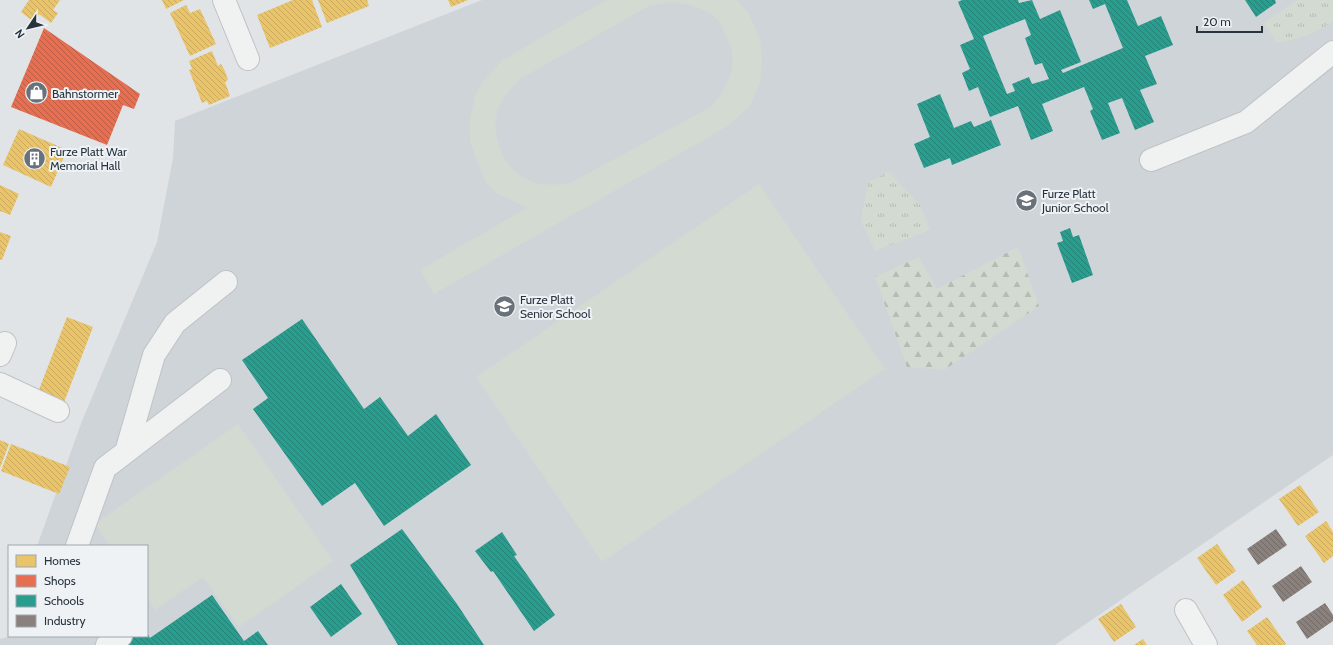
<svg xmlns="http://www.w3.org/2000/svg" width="1333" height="645" viewBox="0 0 1333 645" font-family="Cabin,sans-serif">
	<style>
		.built { fill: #cfd4d9 }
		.grass { fill: #d3dad1; fill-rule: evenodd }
		.forest { fill: url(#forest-firs) }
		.park { fill: url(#park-tufts) }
		.homes { fill: url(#homes-back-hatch) }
		.shops { fill: url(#shops-back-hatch) }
		.schools { fill: url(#schools-back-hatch); fill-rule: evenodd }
		.industry { fill: url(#industry-back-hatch) }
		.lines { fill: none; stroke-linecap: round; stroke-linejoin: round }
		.minor-casing { stroke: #bfc2c4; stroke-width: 24 }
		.minor { stroke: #f0f2f2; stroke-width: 22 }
		.labels { text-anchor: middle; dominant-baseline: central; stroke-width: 4; stroke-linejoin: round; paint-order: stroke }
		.poi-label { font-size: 12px; fill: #28333f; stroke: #eef2f5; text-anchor: start }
	</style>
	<defs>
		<pattern id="forest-firs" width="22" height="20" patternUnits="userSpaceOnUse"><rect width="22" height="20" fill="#d3dad1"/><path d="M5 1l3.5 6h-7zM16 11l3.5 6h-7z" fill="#b5bcb4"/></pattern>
		<pattern id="park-tufts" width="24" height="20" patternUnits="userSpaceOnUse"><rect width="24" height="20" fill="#d3dad1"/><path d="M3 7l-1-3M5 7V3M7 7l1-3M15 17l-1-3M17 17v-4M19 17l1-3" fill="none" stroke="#b5bcb4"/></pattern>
		<pattern id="homes-back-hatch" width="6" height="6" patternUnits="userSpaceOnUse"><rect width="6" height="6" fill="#e9c46a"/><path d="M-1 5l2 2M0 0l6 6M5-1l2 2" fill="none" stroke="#c8a95d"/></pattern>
		<pattern id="shops-back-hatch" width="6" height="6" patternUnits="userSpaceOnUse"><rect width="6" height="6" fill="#e76f51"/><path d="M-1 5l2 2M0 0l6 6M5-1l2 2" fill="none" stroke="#bb5c45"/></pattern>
		<pattern id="schools-back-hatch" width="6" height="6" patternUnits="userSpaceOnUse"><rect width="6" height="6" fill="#2a9d8f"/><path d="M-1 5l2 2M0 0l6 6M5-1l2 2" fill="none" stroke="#248176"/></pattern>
		<pattern id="industry-back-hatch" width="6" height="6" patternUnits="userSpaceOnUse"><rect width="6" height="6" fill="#8a817c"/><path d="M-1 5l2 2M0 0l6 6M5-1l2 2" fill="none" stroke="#716a67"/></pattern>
	</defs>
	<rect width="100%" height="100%" fill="#e1e4e6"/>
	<path class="built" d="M482,0h851v455l-278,190h-1055v-6l12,-3h135v-90h-110l45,-125 75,-179 16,-84 2,-37z"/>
	<path class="grass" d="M606,0h131l12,14 11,25 2,20 -2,24 -10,23 -24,21 -292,167 -14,-24 107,-62 -29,-14 -12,-11 -16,-41v-22l5,-25 9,-15 19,-20zM672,2c15,2 31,5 43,15 5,5 8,12 11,18 14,27 4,51 -15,72l-141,76c-13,2 -30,3 -42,-3 -26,-12 -38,-45 -30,-71 4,-12 14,-21 22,-30l129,-73z
		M759,184l126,185 -283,193 -126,-185z
		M238,424l95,137 -94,66 -36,-50 -48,33 -8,-11v-53h-37l-15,-22z"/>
	<path class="forest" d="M1018,247l21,59 -95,64 -37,-3 -32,-90 44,-20 18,32z"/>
	<path class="park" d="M1297,0h36v21c-16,13 -36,18 -56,22l-13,-20z
		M889,172l31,33 10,25 -55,21 -14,-30 7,-39z"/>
	<path class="homes" d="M29,0h31l-7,10 5,3 -7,10 -12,-9 -5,8 -13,-10z
		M162,0h22l-18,9z
		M293,0h19l10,27 -52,21 -13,-33z
		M318,0h49l2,6 -42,17z
		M448,0h20l-17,7z
		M186,5l4,8 10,-4 16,35 -26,12 -20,-43z
		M212,51l6,15 3,-2 4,7 3,9 -3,2 5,14 -21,9 -2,-4 -5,2 -13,-33 3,-1 -3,-8z
		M19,129l48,21 -16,37 -48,-22z
		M0,185l19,9 -9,21 -10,-4z
		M0,232l11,4 -9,24 -2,-1z
		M67,317l26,10 -32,83 -26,-10z
		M0,440l9,4 -9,24z
		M11,444l59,23 -11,27 -58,-23z
		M1300,485l19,27 -21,14 -19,-27z
		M1326,521l7,11v24l-9,7 -19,-27z
		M1217,544l19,27 -20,14 -19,-27z
		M1243,580l19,27 -20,15 -19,-27z
		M1121,604l15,23 -22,15 -16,-23z
		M1267,617l19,27 -1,1h-28l-10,-14z
		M1143,639l4,6h-13z"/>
	<path class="shops" d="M44,28l96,66 -6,15 -11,-4 -16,40 -96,-38z"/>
	<path class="schools" d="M962,0h56l1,3 13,-3 8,19 20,-9 21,52 -20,8 2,3 60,-25 -18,-44 -12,5 -4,-9h38l11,26 23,-10 12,29 -28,11 12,28 -17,6 14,32 -19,8 -13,-32 -14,5 12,30 -18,7 -12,-29 3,-2 -9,-22 -42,17 11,27 -22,9 -13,-34 -28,11 -12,-30 -9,4 -7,-18 8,-4 -10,-24 14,-6 -16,-37zM1025,19l6,16 -6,3 10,27 7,-2 7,16 -17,5 -3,-7 -17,7 3,7 -8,3 -24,-58z
		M1245,0h30l1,3 -20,14z
		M940,94l14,34 17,-7 3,6 17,-7 10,25 -49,20 -2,-7 -26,10 -10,-24 16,-7 -13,-33z
		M1070,228l3,9 6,-2 14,40 -21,8 -15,-40 6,-2 -3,-9z
		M302,319l62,90 16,-12 28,39 28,-22 35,51 -87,61 -29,-43 -33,23 -69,-97 15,-11 -26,-38z
		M402,529l55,75 27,41h-86l-48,-80z
		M502,532l15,23 -3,1 41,59 -21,16 -41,-60 -2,1 -16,-21z
		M341,584l21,30 -31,23 -21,-30z
		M212,595l32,46 14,-10 10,14h-148l13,-9h14v-3l3,5z"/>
	<path class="industry" d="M1276,529l11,16 -29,20 -11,-16z
		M1301,566l11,16 -29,20 -11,-16z
		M1325,603l8,12v6l-26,18 -11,-17z"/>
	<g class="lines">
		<defs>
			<path id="minor" d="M224,0l24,59
				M1151,160l95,-38 87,-70
				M0,355l5,-12
				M0,384l58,27
				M126,452l28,-97 21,-32 51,-41
				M77,546l28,-78 115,-88
				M1186,610l20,35
				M107,645l14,-9"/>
		</defs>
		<use href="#minor" class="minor-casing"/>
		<use href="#minor" class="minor"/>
	</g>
	<defs>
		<symbol id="shop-disc" viewBox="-11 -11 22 22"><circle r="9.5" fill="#697179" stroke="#eef2f5"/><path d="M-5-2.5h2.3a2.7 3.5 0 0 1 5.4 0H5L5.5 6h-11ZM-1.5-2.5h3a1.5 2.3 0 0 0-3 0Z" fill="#fff"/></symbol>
		<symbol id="building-disc" viewBox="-11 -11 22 22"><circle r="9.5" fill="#697179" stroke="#eef2f5"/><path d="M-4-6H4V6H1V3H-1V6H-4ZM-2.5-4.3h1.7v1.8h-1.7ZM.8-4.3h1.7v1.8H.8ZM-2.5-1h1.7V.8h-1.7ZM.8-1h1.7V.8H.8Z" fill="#fff"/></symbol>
		<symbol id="school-disc" viewBox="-11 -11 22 22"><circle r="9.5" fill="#697179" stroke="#eef2f5"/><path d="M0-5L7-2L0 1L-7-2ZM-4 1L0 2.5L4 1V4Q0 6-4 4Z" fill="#fff"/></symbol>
	</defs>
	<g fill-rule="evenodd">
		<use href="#shop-disc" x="24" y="80" width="25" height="25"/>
		<use href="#building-disc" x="22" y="146" width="25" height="25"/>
		<use href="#school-disc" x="1014" y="188" width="25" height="25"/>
		<use href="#school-disc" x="492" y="294" width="25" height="25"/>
	</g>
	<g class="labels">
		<g class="poi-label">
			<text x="52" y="93">Bahnstormer</text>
			<text x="50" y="151">Furze Platt War<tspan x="50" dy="14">Memorial Hall</tspan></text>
			<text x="1042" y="193">Furze Platt<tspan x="1042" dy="14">Junior School</tspan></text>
			<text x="520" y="299">Furze Platt<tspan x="520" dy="14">Senior School</tspan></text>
		</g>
	</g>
	<rect x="8" y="545" width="140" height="92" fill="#eef2f5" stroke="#9fa6ac"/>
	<rect x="16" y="555" width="20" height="12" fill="#e9c46a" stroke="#9fa6ac"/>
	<text x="44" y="565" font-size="12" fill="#28333f">Homes</text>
	<rect x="16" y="575" width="20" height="12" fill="#e76f51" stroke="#9fa6ac"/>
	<text x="44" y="585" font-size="12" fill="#28333f">Shops</text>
	<rect x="16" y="595" width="20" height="12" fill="#2a9d8f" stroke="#9fa6ac"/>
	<text x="44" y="605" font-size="12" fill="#28333f">Schools</text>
	<rect x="16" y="615" width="20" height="12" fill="#8a817c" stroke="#9fa6ac"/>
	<text x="44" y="625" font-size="12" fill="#28333f">Industry</text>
	<g transform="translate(28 28) rotate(235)" stroke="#eef2f5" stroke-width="3" paint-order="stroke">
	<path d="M0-3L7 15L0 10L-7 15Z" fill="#28333f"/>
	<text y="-6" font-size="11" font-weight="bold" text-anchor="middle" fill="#28333f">N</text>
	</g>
	<path d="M1197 26v6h65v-6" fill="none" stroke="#28333f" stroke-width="2"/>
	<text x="1203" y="26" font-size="12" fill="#28333f" stroke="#eef2f5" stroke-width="3" paint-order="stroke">20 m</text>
</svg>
